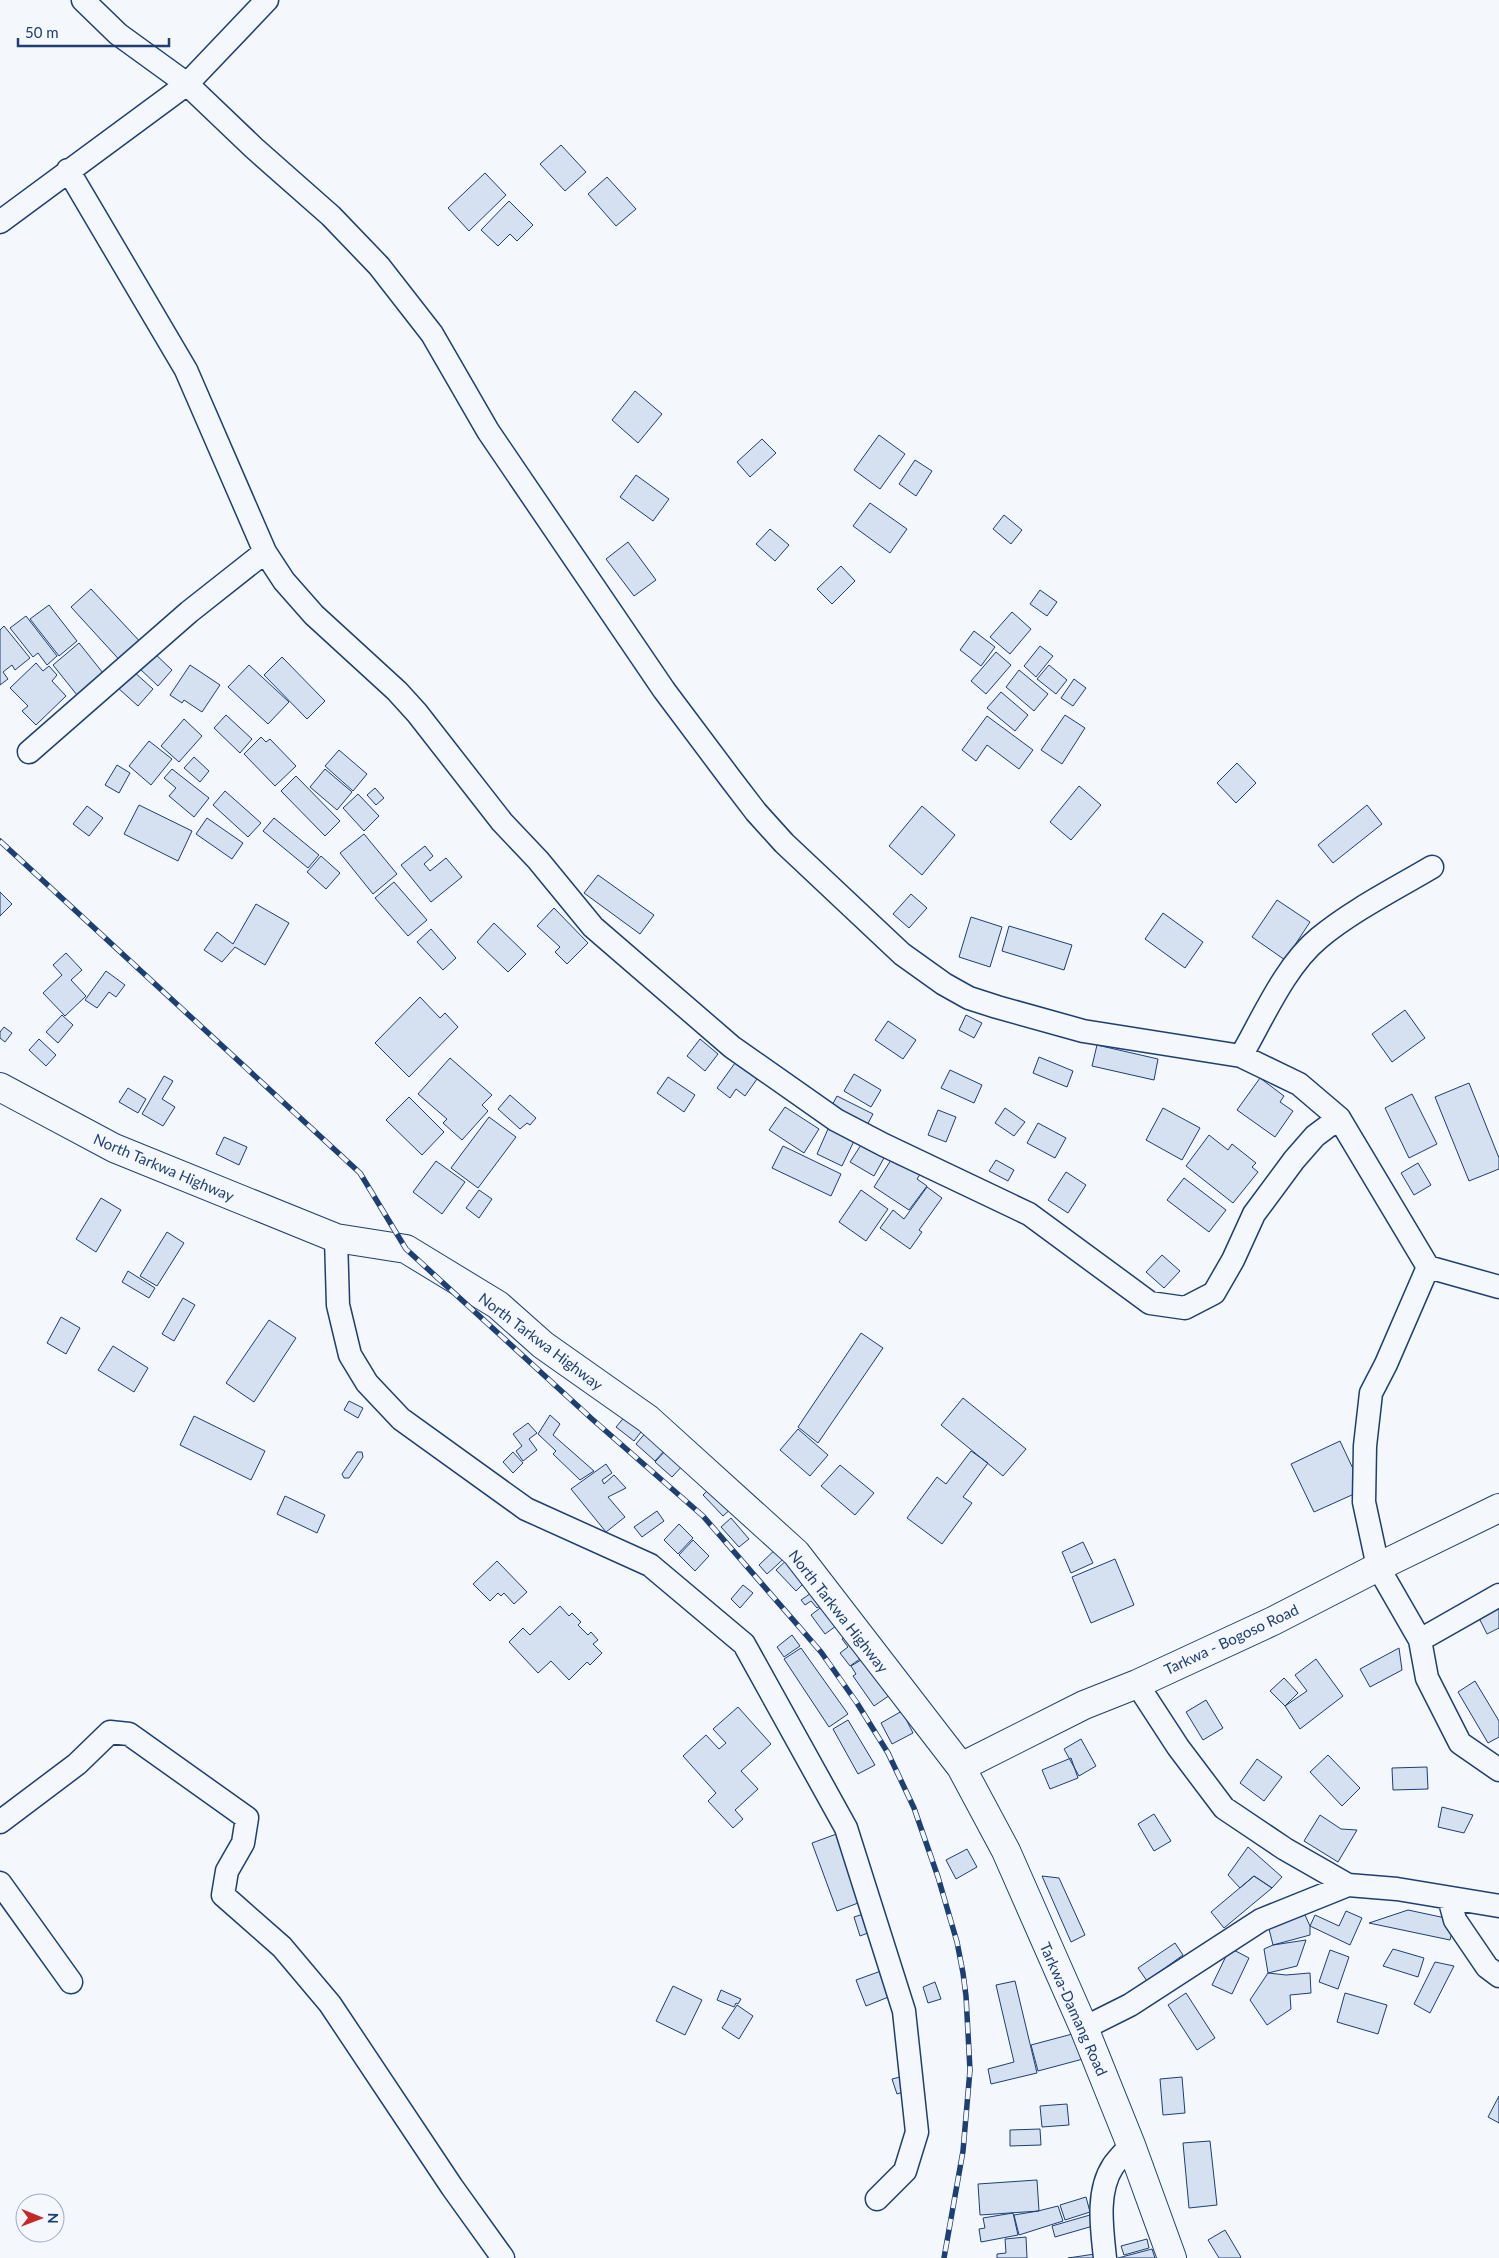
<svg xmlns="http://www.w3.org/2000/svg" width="1499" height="2258" viewBox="0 0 1499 2258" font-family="Lato,sans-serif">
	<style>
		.building { fill: #d5e0f0; stroke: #1d3f73 }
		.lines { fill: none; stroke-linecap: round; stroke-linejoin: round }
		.minor-casing { stroke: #1d3f73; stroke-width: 25 }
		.major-casing { stroke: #1d3f73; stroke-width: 30 }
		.minor { stroke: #f4f7fb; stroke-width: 22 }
		.major { stroke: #f4f7fb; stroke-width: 28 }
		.rail-casing { stroke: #1d3f73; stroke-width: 5.5 }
		.rail { stroke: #f4f7fb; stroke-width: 4; stroke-dasharray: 11; stroke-linecap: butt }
		.labels { text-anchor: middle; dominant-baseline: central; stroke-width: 4; stroke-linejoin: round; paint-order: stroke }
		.street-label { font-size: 15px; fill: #1d3f73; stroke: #f4f7fb }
	</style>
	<rect width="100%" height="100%" fill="#f4f7fb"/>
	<path class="building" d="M561,145l25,27 -21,19 -25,-27z
		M485,173l21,22 -37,36 -21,-23z
		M607,177l29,32 -20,17 -28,-32z
		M509,201l24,24 -16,16 -7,-7 -12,12 -17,-16z
		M635,391l27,23 -24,29 -26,-23z
		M879,435l26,19 -25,35 -26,-19z
		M762,439l14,14 -26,24 -13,-15z
		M915,460l17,11 -16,25 -17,-12z
		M636,475l33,24 -16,22 -33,-24z
		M870,503l37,26 -17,24 -37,-27z
		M1004,515l18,15 -11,14 -18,-15z
		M770,529l19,16 -14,16 -19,-17z
		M628,542l28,38 -22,16 -28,-37z
		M841,566l14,15 -23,23 -15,-15z
		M91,589l54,58 -20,19 -54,-59z
		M1040,590l17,12 -10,14 -17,-12z
		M49,605l28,36 -18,15 -29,-37z
		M1012,612l19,17 -21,25 -20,-17z
		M26,616l31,40 -10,9 -9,-12 -5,4 -23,-29z
		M4,626l26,32 -15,12 -3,-5 -9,7 5,7 -8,6v-55z
		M974,631l21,16 -14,19 -21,-16z
		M79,643l24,30 -26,22 -24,-30z
		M1040,646l13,10 -17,21 -12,-11z
		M153,652l19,18 -14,16 -19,-18z
		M996,652l15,13 -25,29 -15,-13z
		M282,657l43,44 -18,18 -43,-44z
		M36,663l7,8 6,-5 8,9 -5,6 14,15 -30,29 -14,-14 6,-5 -18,-18z
		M190,665l30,20 -18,27 -18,-12 -2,3 -12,-8z
		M249,665l40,37 -21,22 -40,-37z
		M1049,665l18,15 -11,14 -19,-15z
		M1019,670l29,24 -14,17 -28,-24z
		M133,671l20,18 -15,17 -20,-18z
		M1074,679l12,9 -13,18 -12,-8z
		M1001,692l27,23 -13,16 -28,-23z
		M226,715l26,24 -12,14 -26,-25z
		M1065,715l20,13 -23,36 -21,-14z
		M987,716l46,34 -14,19 -32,-24 -11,16 -14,-11z
		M184,719l18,17 -23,26 -18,-16z
		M261,737l5,5 4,-3 26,27 -21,20 -31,-32z
		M149,741l23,18 -21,26 -22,-19z
		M339,750l28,24 -14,17 -28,-25z
		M194,757l15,14 -9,11 -16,-14z
		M1237,763l19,20 -20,20 -19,-20z
		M117,765l13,8 -11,20 -14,-8z
		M172,769l37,29 -15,19 -25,-21 7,-8 -12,-10z
		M325,769l27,23 -15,18 -27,-23z
		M296,776l44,45 -15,15 -44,-45z
		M1079,786l22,19 -30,35 -21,-18z
		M375,788l9,10 -8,7 -9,-10z
		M225,791l36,32 -13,14 -35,-32z
		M358,794l21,22 -15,15 -21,-23z
		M139,805l53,26 -14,30 -54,-27z
		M1367,805l15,19 -49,39 -15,-18z
		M87,806l16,12 -14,18 -16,-12z
		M922,806l33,29 -33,40 -33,-29z
		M207,818l36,25 -11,16 -36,-25z
		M274,818l45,37 -11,13 -45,-37z
		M364,834l33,40 -24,20 -33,-41z
		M425,846l8,10 -9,8 6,7 16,-13 16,19 -31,25 -30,-37z
		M321,856l19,17 -14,16 -19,-17z
		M598,875l56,40 -14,19 -56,-41z
		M394,882l33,38 -19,16 -33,-38z
		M0,892l12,12 -12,12z
		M911,894l16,14 -18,20 -16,-14z
		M1277,900l33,22 -25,38 -33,-23z
		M256,904l33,19 -24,42 -30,-18 -13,15 -18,-12 13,-18 16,12z
		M554,908l34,35 -21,21 -12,-12 5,-5 -23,-21z
		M1163,913l40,29 -18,26 -40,-29z
		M971,917l31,10 -12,40 -31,-10z
		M494,923l32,31 -18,18 -31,-30z
		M1009,926l63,19 -8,25 -62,-19z
		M431,929l25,29 -13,12 -26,-28z
		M66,953l16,17 -11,10 15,16 -21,20 -22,-23 19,-18 -9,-10z
		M106,971l19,14 -9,12 -7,-5 -12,16 -12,-8z
		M420,997l20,21 5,-5 13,14 -49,50 -34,-34z
		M1405,1010l20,28 -33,24 -20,-28z
		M62,1015l11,10 -15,18 -12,-11z
		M966,1015l16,8 -8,15 -15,-8z
		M888,1021l28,19 -13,19 -28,-19z
		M4,1027l8,6 -7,9 -5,-4v-6z
		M39,1039l17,16 -10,11 -17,-16z
		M700,1039l18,15 -13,17 -18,-15z
		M1097,1045l61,14 -4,21 -62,-14z
		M1039,1057l34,14 -6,16 -34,-14z
		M450,1058l42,37 -10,10 6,6 -26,29 -19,-17 4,-4 -29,-25z
		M735,1063l22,16 -12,17 -9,-7 -6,9 -13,-10z
		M950,1070l32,15 -8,18 -33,-15z
		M854,1074l27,16 -10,17 -27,-16z
		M164,1076l9,5 -11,18 13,8 -12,19 -21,-12z
		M668,1077l27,18 -11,17 -27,-19z
		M1260,1078l24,18 -4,6 13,9 -18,26 -38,-27z
		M1469,1083l30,75v11l-30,12 -34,-84z
		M128,1088l18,11 -8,14 -19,-11z
		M1412,1094l25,50 -28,14 -24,-50z
		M510,1095l26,23 -6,7 -3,-2 -7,6 -22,-20z
		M837,1096l36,18 -7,13 -36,-18z
		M409,1097l35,35 -22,23 -36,-35z
		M785,1107l34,22 -15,24 -35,-23z
		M1005,1108l20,14 -11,14 -19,-13z
		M1163,1108l37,20 -18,32 -36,-20z
		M938,1110l18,7 -10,25 -18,-7z
		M489,1117l27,20 -38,51 -27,-20z
		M1038,1123l28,15 -11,20 -28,-15z
		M828,1129l26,12 -12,25 -25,-12z
		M1209,1135l19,15 4,-6 24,19 -4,4 6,5 -25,31 -47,-37z
		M224,1137l23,10 -8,18 -23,-11z
		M861,1145l23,13 -10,18 -24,-14z
		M783,1146l58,28 -10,22 -59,-28z
		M891,1160l7,5 4,-5 19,13 -4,6 10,7 -18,24 -35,-23z
		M996,1160l18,10 -6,11 -19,-10z
		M436,1161l29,21 -23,32 -29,-22z
		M1418,1163l13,22 -17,10 -13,-22z
		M1066,1172l20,13 -18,28 -20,-13z
		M1184,1178l42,32 -17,22 -42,-32z
		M927,1187l15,11 -23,32 3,2 -12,17 -30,-21 13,-18 11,9z
		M479,1190l13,9 -13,19 -13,-10z
		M861,1190l27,19 -22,32 -27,-19z
		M101,1198l20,12 -25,42 -20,-13z
		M167,1232l17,11 -27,43 -17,-10z
		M1162,1255l18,16 -16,17 -18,-16z
		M128,1271l27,17 -6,10 -27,-16z
		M183,1298l12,7 -21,36 -12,-7z
		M61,1317l19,11 -14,26 -19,-11z
		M269,1320l27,18 -42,64 -28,-19z
		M861,1333l22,15 -65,95 -20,-16z
		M113,1346l35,22 -14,24 -36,-22z
		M963,1398l63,51 -23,27 -62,-51z
		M349,1401l14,7 -5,10 -14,-8z
		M627,1414l17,14 -10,13 -18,-14z
		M550,1415l10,9 -7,11 41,36 -14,9 -27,-26 3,-3 -18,-17z
		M194,1416l71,35 -14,29 -71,-35z
		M528,1423l9,10 -8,6 8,11 -14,11 -7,-10 6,-5 -9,-12z
		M798,1429l30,26 -18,21 -30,-26z
		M648,1430l17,20 -10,11 -19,-17z
		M1340,1441l23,49 -49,22 -23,-48z
		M668,1448l17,15 -13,14 -17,-15z
		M971,1451l17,12 -25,34 9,6 -30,41 -35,-26 30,-41 9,7z
		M357,1452h5l1,5 -14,21h-5l-2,-4z
		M513,1452l10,11 -10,10 -10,-11z
		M606,1464l6,9 -10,7 2,4 10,-9 12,13 -18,9 17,20 -19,15 -35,-43z
		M840,1465l34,28 -19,22 -34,-29z
		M713,1485l20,22 -10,9 -20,-21z
		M285,1496l40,19 -8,18 -40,-19z
		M657,1511l7,10 -22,16 -8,-10z
		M731,1518l18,21 -10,8 -18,-20z
		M679,1524l14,14 -15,16 -14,-14z
		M693,1540l16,16 -14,15 -16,-16z
		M1083,1542l10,21 -22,10 -9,-21z
		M780,1545l9,9 -22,20 -8,-9z
		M789,1558l20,20 -13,13 -20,-21z
		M1115,1559l19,46 -43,18 -19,-46z
		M497,1561l30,31 -13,12 -10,-11 -3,3 -3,-3 -8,8 -17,-17z
		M743,1585l10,8 -13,15 -9,-9z
		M817,1589l9,13 -9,6 -6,-7 -6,4 -4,-5z
		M828,1602l15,19 -18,13 -14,-19z
		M560,1606l9,10 3,-3 9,9 -3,3 10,10 3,-3 7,8 -5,4 9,9 -12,12 -3,-3 -18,18 -18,-19 -13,12 -29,-31 14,-14 7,7z
		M1499,1607v21l-12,6 -12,-24z
		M851,1632l16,22 -17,12 -10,-13 8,-6 -6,-8z
		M792,1635l8,11 -16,11 -7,-10z
		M801,1648l47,66 -19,13 -45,-68z
		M1399,1648l3,22 -32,17 -10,-18z
		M866,1657l24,38 -16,11 -21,-30 3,-2 -5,-8z
		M1316,1659l27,37 -43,33 -15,-23 22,-15 -12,-16z
		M1284,1678l14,15 -13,13 -15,-15z
		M1475,1681l24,40v16l-11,6 -30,-51z
		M1206,1700l17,28 -20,12 -17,-28z
		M738,1707l33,37 -30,27 17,18 -23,21 8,9 -10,9 -25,-27 8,-8 -33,-37 23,-21 13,14 7,-6 -13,-14z
		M902,1711l11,22 -21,11 -11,-21z
		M848,1720l27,45 -17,9 -25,-45z
		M1081,1739l15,27 -17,10 -15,-27z
		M1328,1755l32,33 -18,18 -32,-34z
		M1071,1758l7,20 -28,11 -8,-19z
		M1257,1759l25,18 -18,24 -24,-18z
		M1427,1767l1,22 -35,1 -1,-22z
		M1442,1807l31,8 -9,18 -26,-6z
		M1154,1814l17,27 -17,10 -16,-27z
		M1320,1815l21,14 16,1 -19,32 -34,-21z
		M842,1832l24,68 -29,11 -25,-68z
		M1248,1847l34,30 -10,11 -18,-12 -14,12 -12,-13z
		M967,1849l10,18 -21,12 -10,-19z
		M1042,1876l17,2 26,57 -14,7z
		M1254,1876l18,12 -48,40 -13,-16z
		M1408,1910l47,10 -5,20 -81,-17z
		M1346,1911l16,7 -12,27 -40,-19 5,-11 24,11z
		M867,1913l6,18 -13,5 -6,-19z
		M1305,1915l5,11v9l-37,10 -5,-20z
		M1306,1940l-9,26 -29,7 -4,-24 9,-4z
		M1175,1943l8,12 -36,26 -9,-13z
		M1230,1948l19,10 -17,36 -20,-9z
		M1393,1949l31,9 -6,19 -35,-11z
		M1330,1950l19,7 -11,32 -19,-7z
		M1435,1962l19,4 -24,47 -16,-9z
		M881,1971l10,25 -25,10 -10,-26z
		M1268,1973l18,2 24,-2 1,20 -21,2 1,14 -24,16 -17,-25z
		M1015,1981l22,92 -46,11 -3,-15 26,-7 -18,-77z
		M935,1982l6,17 -13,4 -5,-16z
		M673,1986l29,14 -17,35 -29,-14z
		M721,1990l20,9 -3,5 -2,-1 -2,4 -17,-7z
		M1186,1993l29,45 -18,12 -29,-45z
		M1345,1993l42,12 -9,29 -41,-12z
		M737,2005l16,11 -14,23 -17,-11z
		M1076,2033l7,26 -45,12 -7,-26z
		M908,2075l4,14 -15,5 -5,-15z
		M1182,2077l3,36 -22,2 -3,-36z
		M1499,2096v27l-11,-6z
		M1067,2104l2,21 -27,2 -2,-21z
		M1040,2129l1,16 -31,1v-16z
		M1210,2141l7,64 -28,3 -6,-65z
		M1037,2180l2,31 -59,4 -2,-31z
		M1086,2197l4,15 -25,8 -5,-15z
		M1058,2206l5,15 -44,14 -5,-20 24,-4z
		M1013,2213l5,22 -37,7 -2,-13 6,-1 -2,-10z
		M1090,2215l3,11 -38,11 -3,-11z
		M1225,2230l16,27 -1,1h-21l-11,-18z
		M1026,2237l1,21h-30v-4l9,-1 -1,-14z
		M1147,2239l2,9 -25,7 -3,-9z
		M1152,2249l3,9h-37z
		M1095,2254v4h-27z"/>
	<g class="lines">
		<defs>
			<path id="minor" d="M267,0l-80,84 67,64 77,68 48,50 53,68 56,97 176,259 66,88 26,34 28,31 118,111 42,30 25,14 28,9 86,24 158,25 58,28 40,34
				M68,170l118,200 79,182 19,29 30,34 83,76 20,22 85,109 36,38 55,67 139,120 104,73 48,25 145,69 121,89 35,5 29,-15 19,-33 21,-46 40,-54 21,-24 24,-18 89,149 -42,97 -15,29 -6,53 -1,56 14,65 42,73 7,38 33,65 39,27
				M0,222l187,-138 -69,-50 -35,-34
				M29,752l160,-140 76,-60
				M1241,1056c22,-38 44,-90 78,-118 34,-28 76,-49 113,-71
				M336,1238l2,67 12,50 17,28 34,36 125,90 124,56 94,79 102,184 58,183 13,121 -12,39 -28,28
				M1428,1267l71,20
				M1420,1640l79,-45
				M1137,1684l41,63 46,61 61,41 63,36 49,4 102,17
				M0,1822l77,-58 33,-32 19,2 118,84 -4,25 -16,28 -4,24 59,52 48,57 122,183 51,71
				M0,1883l71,99
				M1449,1898l6,22 32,47 12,9
				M1084,2028l46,-23 131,-85 87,-35
				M1105,2258c-3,-29 -9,-66 8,-92 5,-7 12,-14 18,-21"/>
			<path id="major" d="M0,1087l114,61 222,90 70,11 92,56 45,40 105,74 148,134 165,214 45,84 78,177 47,117 41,113
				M961,1767l123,-62 53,-21 136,-63 105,-54 121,-59"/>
		</defs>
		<use href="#minor" class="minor-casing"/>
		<use href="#major" class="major-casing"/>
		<use href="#minor" class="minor"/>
		<use href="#major" class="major"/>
		<defs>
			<path id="rail" d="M0,841l360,332 46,76 186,170 111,97 118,136 36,51 31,50 26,55 24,69 19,65 6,31 3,23 4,74 -7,81 -19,107"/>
		</defs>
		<use href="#rail" class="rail-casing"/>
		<use href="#rail" class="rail"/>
	</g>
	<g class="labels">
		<g class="street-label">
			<text transform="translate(164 1167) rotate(23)">North Tarkwa Highway</text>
			<text transform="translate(541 1341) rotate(37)">North Tarkwa Highway</text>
			<text transform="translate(839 1611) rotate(52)">North Tarkwa Highway</text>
			<text transform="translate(1231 1639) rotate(-25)">Tarkwa - Bogoso Road</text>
			<text transform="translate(1074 2009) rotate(66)">Tarkwa-Damang Road</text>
		</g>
	</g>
	<g transform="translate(40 2218) rotate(91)"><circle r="24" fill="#f4f7fb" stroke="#9eadc5"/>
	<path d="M0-4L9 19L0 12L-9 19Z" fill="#c62828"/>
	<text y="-8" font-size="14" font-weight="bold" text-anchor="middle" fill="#1d3f73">N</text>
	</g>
	<path d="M18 38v8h151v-8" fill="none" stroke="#1d3f73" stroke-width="2.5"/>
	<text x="25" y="38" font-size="15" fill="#1d3f73" stroke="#f4f7fb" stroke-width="4" paint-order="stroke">50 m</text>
</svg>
